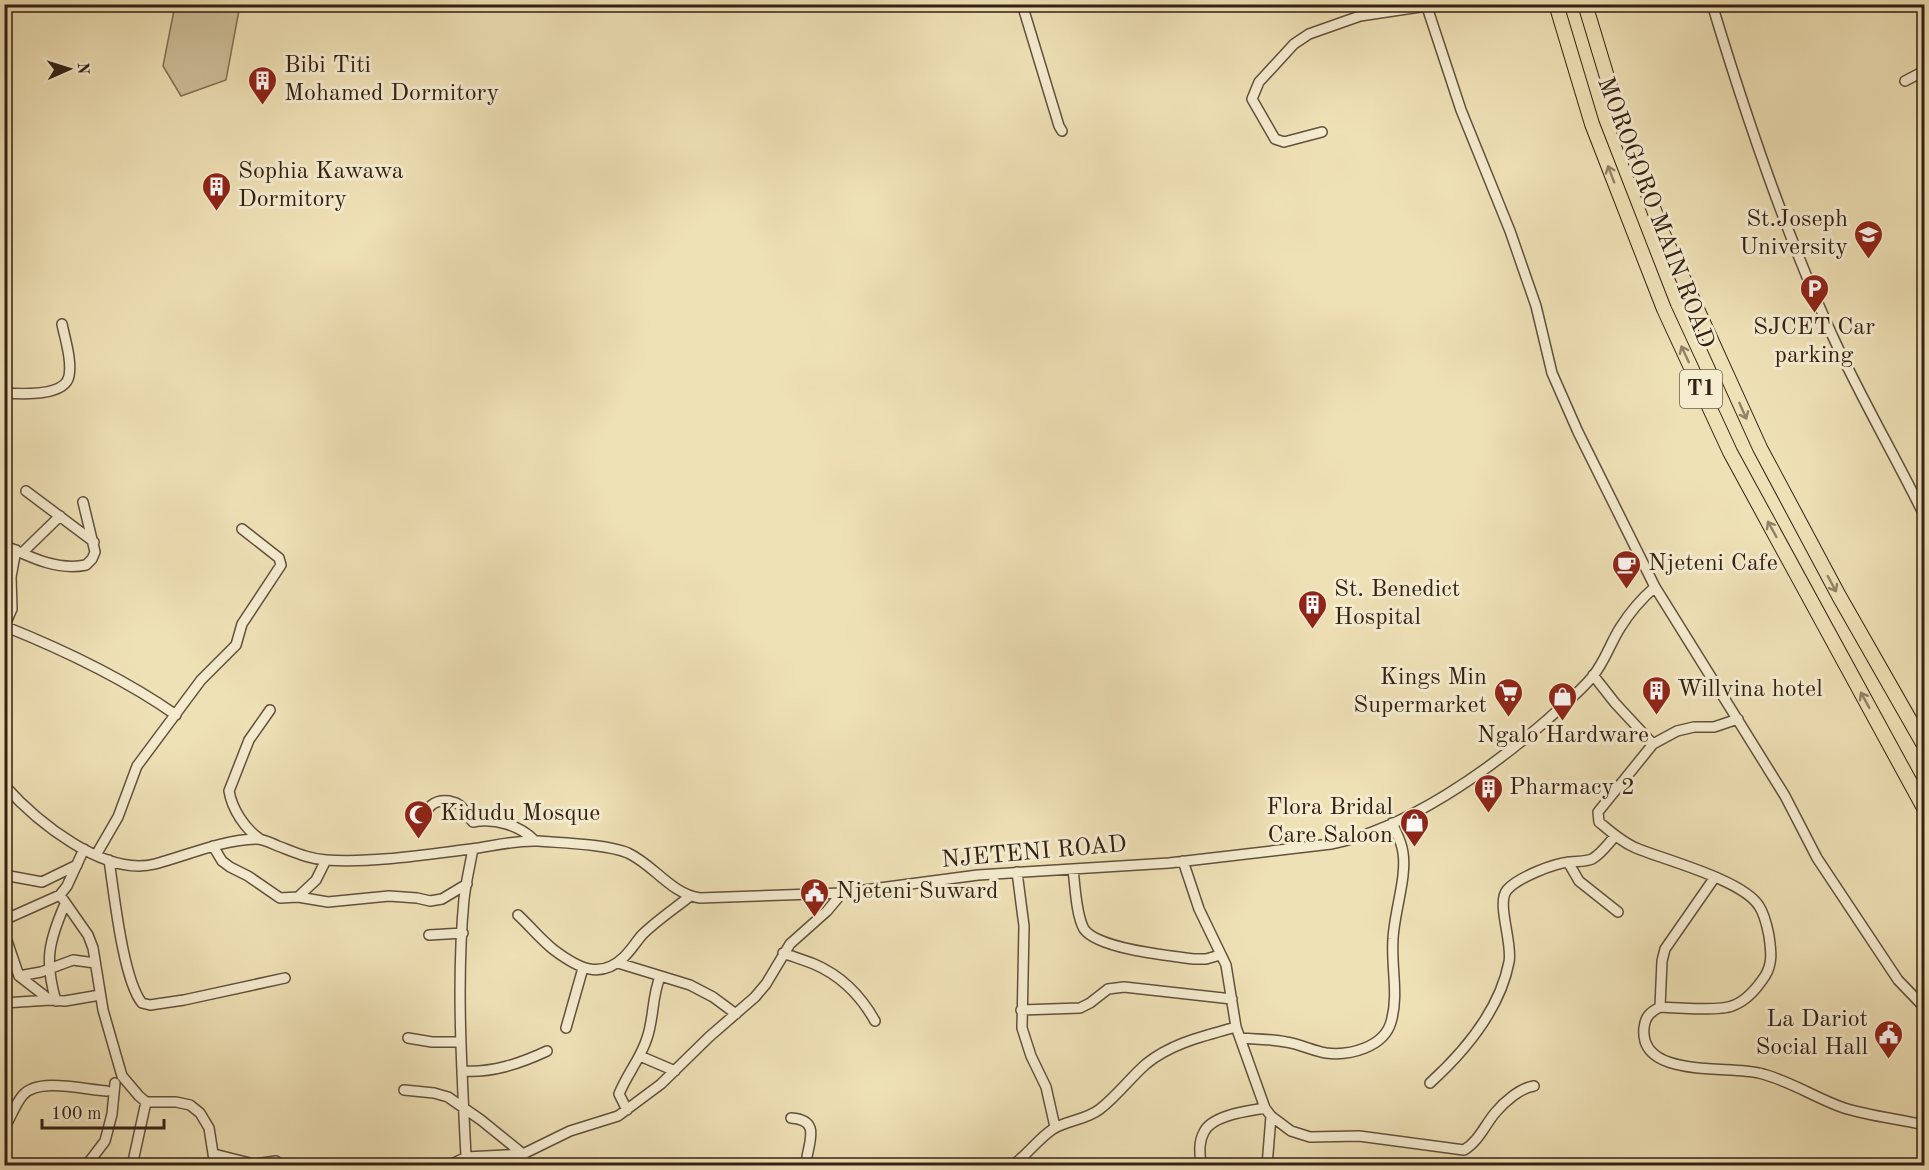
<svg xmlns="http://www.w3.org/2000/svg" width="1929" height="1170" viewBox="0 0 1929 1170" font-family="'Old Standard TT',serif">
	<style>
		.green { fill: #cfc09b; stroke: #817058; stroke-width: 1.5 }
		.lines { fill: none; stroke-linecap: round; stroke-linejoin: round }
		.minor-casing { stroke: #62513d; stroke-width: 12 }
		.highway-casing { stroke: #332115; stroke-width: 16 }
		.minor { stroke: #f5ecd0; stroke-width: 9 }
		.highway { stroke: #efe1b6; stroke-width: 14 }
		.oneway { stroke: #918166 }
		.labels { text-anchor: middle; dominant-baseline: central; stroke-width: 6; stroke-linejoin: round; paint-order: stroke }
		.shield { fill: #f5ecd0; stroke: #6d5e4d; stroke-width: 1.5 }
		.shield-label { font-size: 22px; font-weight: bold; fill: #332115 }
		.poi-label { font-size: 24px; fill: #332115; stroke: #f5ecd0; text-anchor: start }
		.street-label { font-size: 24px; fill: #332115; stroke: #f5ecd0 }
	</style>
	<rect width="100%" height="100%" fill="#efe1b6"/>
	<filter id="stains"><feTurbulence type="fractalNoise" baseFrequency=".00333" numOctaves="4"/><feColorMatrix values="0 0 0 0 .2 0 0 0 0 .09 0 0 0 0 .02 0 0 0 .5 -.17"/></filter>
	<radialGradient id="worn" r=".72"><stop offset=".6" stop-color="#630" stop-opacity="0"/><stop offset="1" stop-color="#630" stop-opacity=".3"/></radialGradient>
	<path class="green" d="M175,5h65l-14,75 -45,16 -18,-30z"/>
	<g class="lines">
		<defs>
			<path id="minor" d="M1022,4l37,122 3,5
				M1426,4l35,106 49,121 26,75 16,67 26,59 77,155 130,209 32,62 81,122 26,27
				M1712,4c34,113 72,226 121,333 28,61 62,119 91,178
				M1905,81l19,-10
				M1322,132l-38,10 -9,-3 -23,-40 7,-17 35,-38 15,-10 51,-18 60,-9
				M4,393c17,1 61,4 65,-17 3,-16 -4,-37 -7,-52
				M26,491l68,51
				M4,545c26,12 53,26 82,20l6,-6 3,-7 -12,-50
				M23,552l37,-36
				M4,626c60,24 119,52 172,89
				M4,627l8,-18 -1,-32 5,-27
				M1593,675l22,28 38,41
				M1738,719l-24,8h-20l-17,4 -24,13 -55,68 1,10c12,10 23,20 37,26 29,12 107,32 123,58 6,9 8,20 10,30 2,15 4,27 -4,40 -8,12 -18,25 -33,30 -12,5 -57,2 -72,1 -10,5 -15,10 -16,21 -5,51 84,37 115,45 30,7 56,25 85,35 26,8 54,11 80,17
				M4,785c32,36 100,92 151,79 34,-9 66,-24 101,-25 8,0 15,4 22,7 16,6 31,13 48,14 47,3 97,-5 145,-11 22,-3 45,-9 67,-8 24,2 69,3 90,12 26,12 43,41 72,45l142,-5 136,-18 191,-12 162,-19c76,-15 158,-74 216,-124 15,-14 33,-28 46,-44 12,-15 17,-32 27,-48 10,-16 21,-29 35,-41
				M421,821c7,-13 11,-22 28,-20 3,1 6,1 9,3 6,3 10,13 15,18 21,-4 47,3 62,19
				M260,839c-15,-10 -28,-30 -31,-48l20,-51 21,-30
				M213,846l9,15 8,6 18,9 32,22 18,-1 30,5 61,-6 28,2 13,3 12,-2 25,-15
				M96,855l22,-38 19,-51 64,-86 35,-35 6,-21 39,-59 -2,-7 -37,-29
				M109,860c5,33 14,120 33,143l8,2 34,-5 101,-22
				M1183,861l16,48 27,56 10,62 29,81 6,8 20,15 19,6 49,-1 105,14c14,-8 21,-25 31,-37 9,-11 25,-25 39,-27
				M1568,862l11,19 39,31
				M1073,869c2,16 3,46 11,60 14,20 86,27 110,30h12l14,-4
				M1017,872l7,54 -2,102 9,28 15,31 9,40
				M4,875l38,7 35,-17
				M60,895l28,40 5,13 10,62 19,66 17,20 7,6h30l14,3 10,8 9,15 6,38
				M298,897l18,-17 10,-20
				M518,915c12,11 23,25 36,35 24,18 46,30 70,7 7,-7 12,-15 18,-22 14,-14 32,-26 47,-38
				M4,920l56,-25 7,-9 17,-37
				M4,932l15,44 31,24 15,1 35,-6
				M429,935l34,-2
				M783,953c11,4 21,7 31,11 28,12 47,32 61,57
				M618,963l72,22 23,12 23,17
				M19,976l22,-4 32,-12 22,3
				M56,1001c-12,-41 -7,-60 9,-97
				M4,1003l46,-3
				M1660,1007l2,-46 3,-12 50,-72
				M1021,1010l59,-2 10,-5 18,-14 16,-2 108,12
				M566,1028l17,-60
				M408,1038l24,4h28
				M1240,1038c15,1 31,1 46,4 14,2 27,9 40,11 24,3 58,-6 65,-31 8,-27 0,-55 2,-83 1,-26 14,-62 10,-86 -1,-11 -7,-21 -11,-30
				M640,1056l35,15
				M462,1071c30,2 57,-7 85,-20
				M1430,1083c34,-31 70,-74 79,-121 4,-19 -13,-59 -2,-72 10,-12 47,-27 63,-28 7,-1 15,0 22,-3 9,-5 16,-15 23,-23
				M404,1090l30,3 14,4 33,23 42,34 3,12
				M627,1110l-8,-16c8,-20 22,-36 28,-56 7,-20 5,-42 13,-61
				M791,1118c33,2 15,28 15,48
				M4,1128c7,-10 11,-24 19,-33 16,-18 62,-5 84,-4
				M214,1154l40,10 22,-3 5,5
				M466,1157c-4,-85 -10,-173 -2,-258 2,-17 6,-34 9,-50
				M86,1166l19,-25 7,-27 3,-31
				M132,1166l14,-64
				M448,1166l18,-9 57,-3 47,-23 48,-15 43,-32 48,-47 46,-40 11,-13 24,-40 37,-33 15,-18
				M1012,1166c15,-11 26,-27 41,-37 15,-9 33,-9 47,-20 17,-13 30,-31 46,-45 26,-21 58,-28 90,-37
				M1201,1166c-1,-12 -3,-23 3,-34 8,-17 44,-21 61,-24
				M1267,1166l4,-50"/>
			<path id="highway" d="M1556,4l36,120 72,185 66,143 194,356
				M1585,4l35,116 43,114 97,214 79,148 85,149"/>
		</defs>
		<use href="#minor" class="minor-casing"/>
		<use href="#highway" class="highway-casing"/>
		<use href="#minor" class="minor"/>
		<use href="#highway" class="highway"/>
	</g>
	<defs><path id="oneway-shaft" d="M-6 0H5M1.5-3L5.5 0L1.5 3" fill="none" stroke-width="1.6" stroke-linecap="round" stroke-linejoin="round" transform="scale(1.5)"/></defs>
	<g class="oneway">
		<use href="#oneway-shaft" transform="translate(1611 174) rotate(-111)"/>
		<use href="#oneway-shaft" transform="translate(1685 354) rotate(-115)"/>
		<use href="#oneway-shaft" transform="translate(1743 411) rotate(66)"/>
		<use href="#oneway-shaft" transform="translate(1772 529) rotate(-119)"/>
		<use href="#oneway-shaft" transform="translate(1832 584) rotate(62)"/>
		<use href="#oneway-shaft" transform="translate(1865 700) rotate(-119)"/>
	</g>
	<defs>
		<symbol id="building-pin" viewBox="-11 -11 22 30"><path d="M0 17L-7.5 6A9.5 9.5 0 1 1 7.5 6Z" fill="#8f2418" stroke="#f5ecd0"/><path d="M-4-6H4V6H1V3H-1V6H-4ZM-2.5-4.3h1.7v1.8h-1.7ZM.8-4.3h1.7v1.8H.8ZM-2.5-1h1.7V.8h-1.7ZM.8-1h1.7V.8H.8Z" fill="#fff"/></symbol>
		<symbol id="university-pin" viewBox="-11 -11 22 30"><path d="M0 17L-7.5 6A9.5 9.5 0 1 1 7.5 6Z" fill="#8f2418" stroke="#f5ecd0"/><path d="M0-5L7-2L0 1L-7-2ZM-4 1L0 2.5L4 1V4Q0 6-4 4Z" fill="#fff"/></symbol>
		<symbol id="parking-pin" viewBox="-11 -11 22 30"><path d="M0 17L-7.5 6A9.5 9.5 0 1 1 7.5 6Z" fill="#8f2418" stroke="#f5ecd0"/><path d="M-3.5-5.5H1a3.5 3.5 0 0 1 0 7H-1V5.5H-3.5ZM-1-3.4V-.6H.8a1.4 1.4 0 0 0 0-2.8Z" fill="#fff"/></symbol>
		<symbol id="cafe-pin" viewBox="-11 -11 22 30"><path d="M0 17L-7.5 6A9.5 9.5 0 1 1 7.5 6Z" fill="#8f2418" stroke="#f5ecd0"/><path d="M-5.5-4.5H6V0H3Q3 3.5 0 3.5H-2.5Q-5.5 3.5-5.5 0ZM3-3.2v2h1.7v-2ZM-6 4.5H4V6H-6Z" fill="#fff"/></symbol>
		<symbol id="supermarket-pin" viewBox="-11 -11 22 30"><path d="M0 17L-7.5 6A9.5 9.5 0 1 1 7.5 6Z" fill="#8f2418" stroke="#f5ecd0"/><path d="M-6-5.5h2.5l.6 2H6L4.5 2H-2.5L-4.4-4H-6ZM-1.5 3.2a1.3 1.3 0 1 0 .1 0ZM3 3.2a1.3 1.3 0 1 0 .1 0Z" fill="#fff"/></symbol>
		<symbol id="shop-pin" viewBox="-11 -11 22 30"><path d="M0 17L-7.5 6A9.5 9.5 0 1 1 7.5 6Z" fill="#8f2418" stroke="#f5ecd0"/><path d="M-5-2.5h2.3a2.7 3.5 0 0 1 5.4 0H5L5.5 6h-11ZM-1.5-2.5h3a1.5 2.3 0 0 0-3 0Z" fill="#fff"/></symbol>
		<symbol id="mosque-pin" viewBox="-11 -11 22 30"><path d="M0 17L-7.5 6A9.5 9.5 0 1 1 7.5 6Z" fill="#8f2418" stroke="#f5ecd0"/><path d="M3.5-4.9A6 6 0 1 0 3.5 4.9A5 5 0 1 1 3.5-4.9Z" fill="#fff"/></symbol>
		<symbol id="civic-pin" viewBox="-11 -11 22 30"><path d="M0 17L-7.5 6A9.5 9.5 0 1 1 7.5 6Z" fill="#8f2418" stroke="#f5ecd0"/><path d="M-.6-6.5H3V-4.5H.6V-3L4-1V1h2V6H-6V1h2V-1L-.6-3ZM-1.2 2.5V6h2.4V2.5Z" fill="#fff"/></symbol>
	</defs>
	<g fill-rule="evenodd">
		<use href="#building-pin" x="246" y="64" width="33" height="45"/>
		<use href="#building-pin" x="200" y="170" width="33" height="45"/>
		<use href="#university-pin" x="1852" y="218" width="33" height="45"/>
		<use href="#parking-pin" x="1798" y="272" width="33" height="45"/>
		<use href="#cafe-pin" x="1610" y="548" width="33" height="45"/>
		<use href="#building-pin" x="1296" y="588" width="33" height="45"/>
		<use href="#building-pin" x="1640" y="674" width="33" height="45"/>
		<use href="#supermarket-pin" x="1492" y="676" width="33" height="45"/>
		<use href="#shop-pin" x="1546" y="680" width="33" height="45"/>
		<use href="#building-pin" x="1472" y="772" width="33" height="45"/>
		<use href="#mosque-pin" x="402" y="798" width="33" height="45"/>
		<use href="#shop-pin" x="1398" y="806" width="33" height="45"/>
		<use href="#civic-pin" x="798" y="876" width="33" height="45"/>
		<use href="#civic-pin" x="1872" y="1018" width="33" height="45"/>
	</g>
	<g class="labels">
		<rect class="shield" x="1680" y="370" width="42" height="38" rx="4.5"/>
		<g class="shield-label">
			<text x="1701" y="389">T1</text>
		</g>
		<g class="poi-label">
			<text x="284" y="66">Bibi Titi<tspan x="284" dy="28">Mohamed Dormitory</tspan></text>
			<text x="238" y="172">Sophia Kawawa<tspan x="238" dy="28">Dormitory</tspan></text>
			<text x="1848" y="220" text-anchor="end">St.Joseph<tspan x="1848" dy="28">University</tspan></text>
			<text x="1814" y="328" text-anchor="middle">SJCET Car<tspan x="1814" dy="28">parking</tspan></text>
			<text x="1648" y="564">Njeteni Cafe</text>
			<text x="1334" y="590">St. Benedict<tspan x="1334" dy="28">Hospital</tspan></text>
			<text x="1487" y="678" text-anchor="end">Kings Min<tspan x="1487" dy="28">Supermarket</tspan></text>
			<text x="1677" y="690">Willvina hotel</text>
			<text x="1563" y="736" text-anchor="middle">Ngalo Hardware</text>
			<text x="1509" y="788">Pharmacy 2</text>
			<text x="1393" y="808" text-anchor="end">Flora Bridal<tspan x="1393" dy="28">Care Saloon</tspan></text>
			<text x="440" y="814">Kidudu Mosque</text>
			<text x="836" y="892">Njeteni Suward</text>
			<text x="1868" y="1020" text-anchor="end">La Dariot<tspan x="1868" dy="28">Social Hall</tspan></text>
		</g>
		<g class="street-label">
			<text transform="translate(1655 213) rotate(69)">MOROGORO MAIN ROAD</text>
			<text transform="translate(1034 853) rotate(-5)">NJETENI ROAD</text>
		</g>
	</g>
	<rect width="1929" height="1170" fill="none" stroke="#efe1b6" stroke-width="24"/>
	<rect x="6" y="6" width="1917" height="1158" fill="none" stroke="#332115" stroke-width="3"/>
	<rect x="12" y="12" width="1905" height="1146" fill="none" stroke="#332115" stroke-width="1.5"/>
	<g transform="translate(69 69) rotate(87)" stroke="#f5ecd0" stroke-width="4.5" paint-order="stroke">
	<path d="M0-4.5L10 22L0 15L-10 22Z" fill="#332115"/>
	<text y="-9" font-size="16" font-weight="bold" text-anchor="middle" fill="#332115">N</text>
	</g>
	<path d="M42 1119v9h122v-9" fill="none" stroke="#332115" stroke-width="3"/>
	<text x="51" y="1119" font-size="18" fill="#332115" stroke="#f5ecd0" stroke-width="4.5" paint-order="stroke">100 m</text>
	<rect width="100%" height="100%" filter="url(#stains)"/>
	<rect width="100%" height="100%" fill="url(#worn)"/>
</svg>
